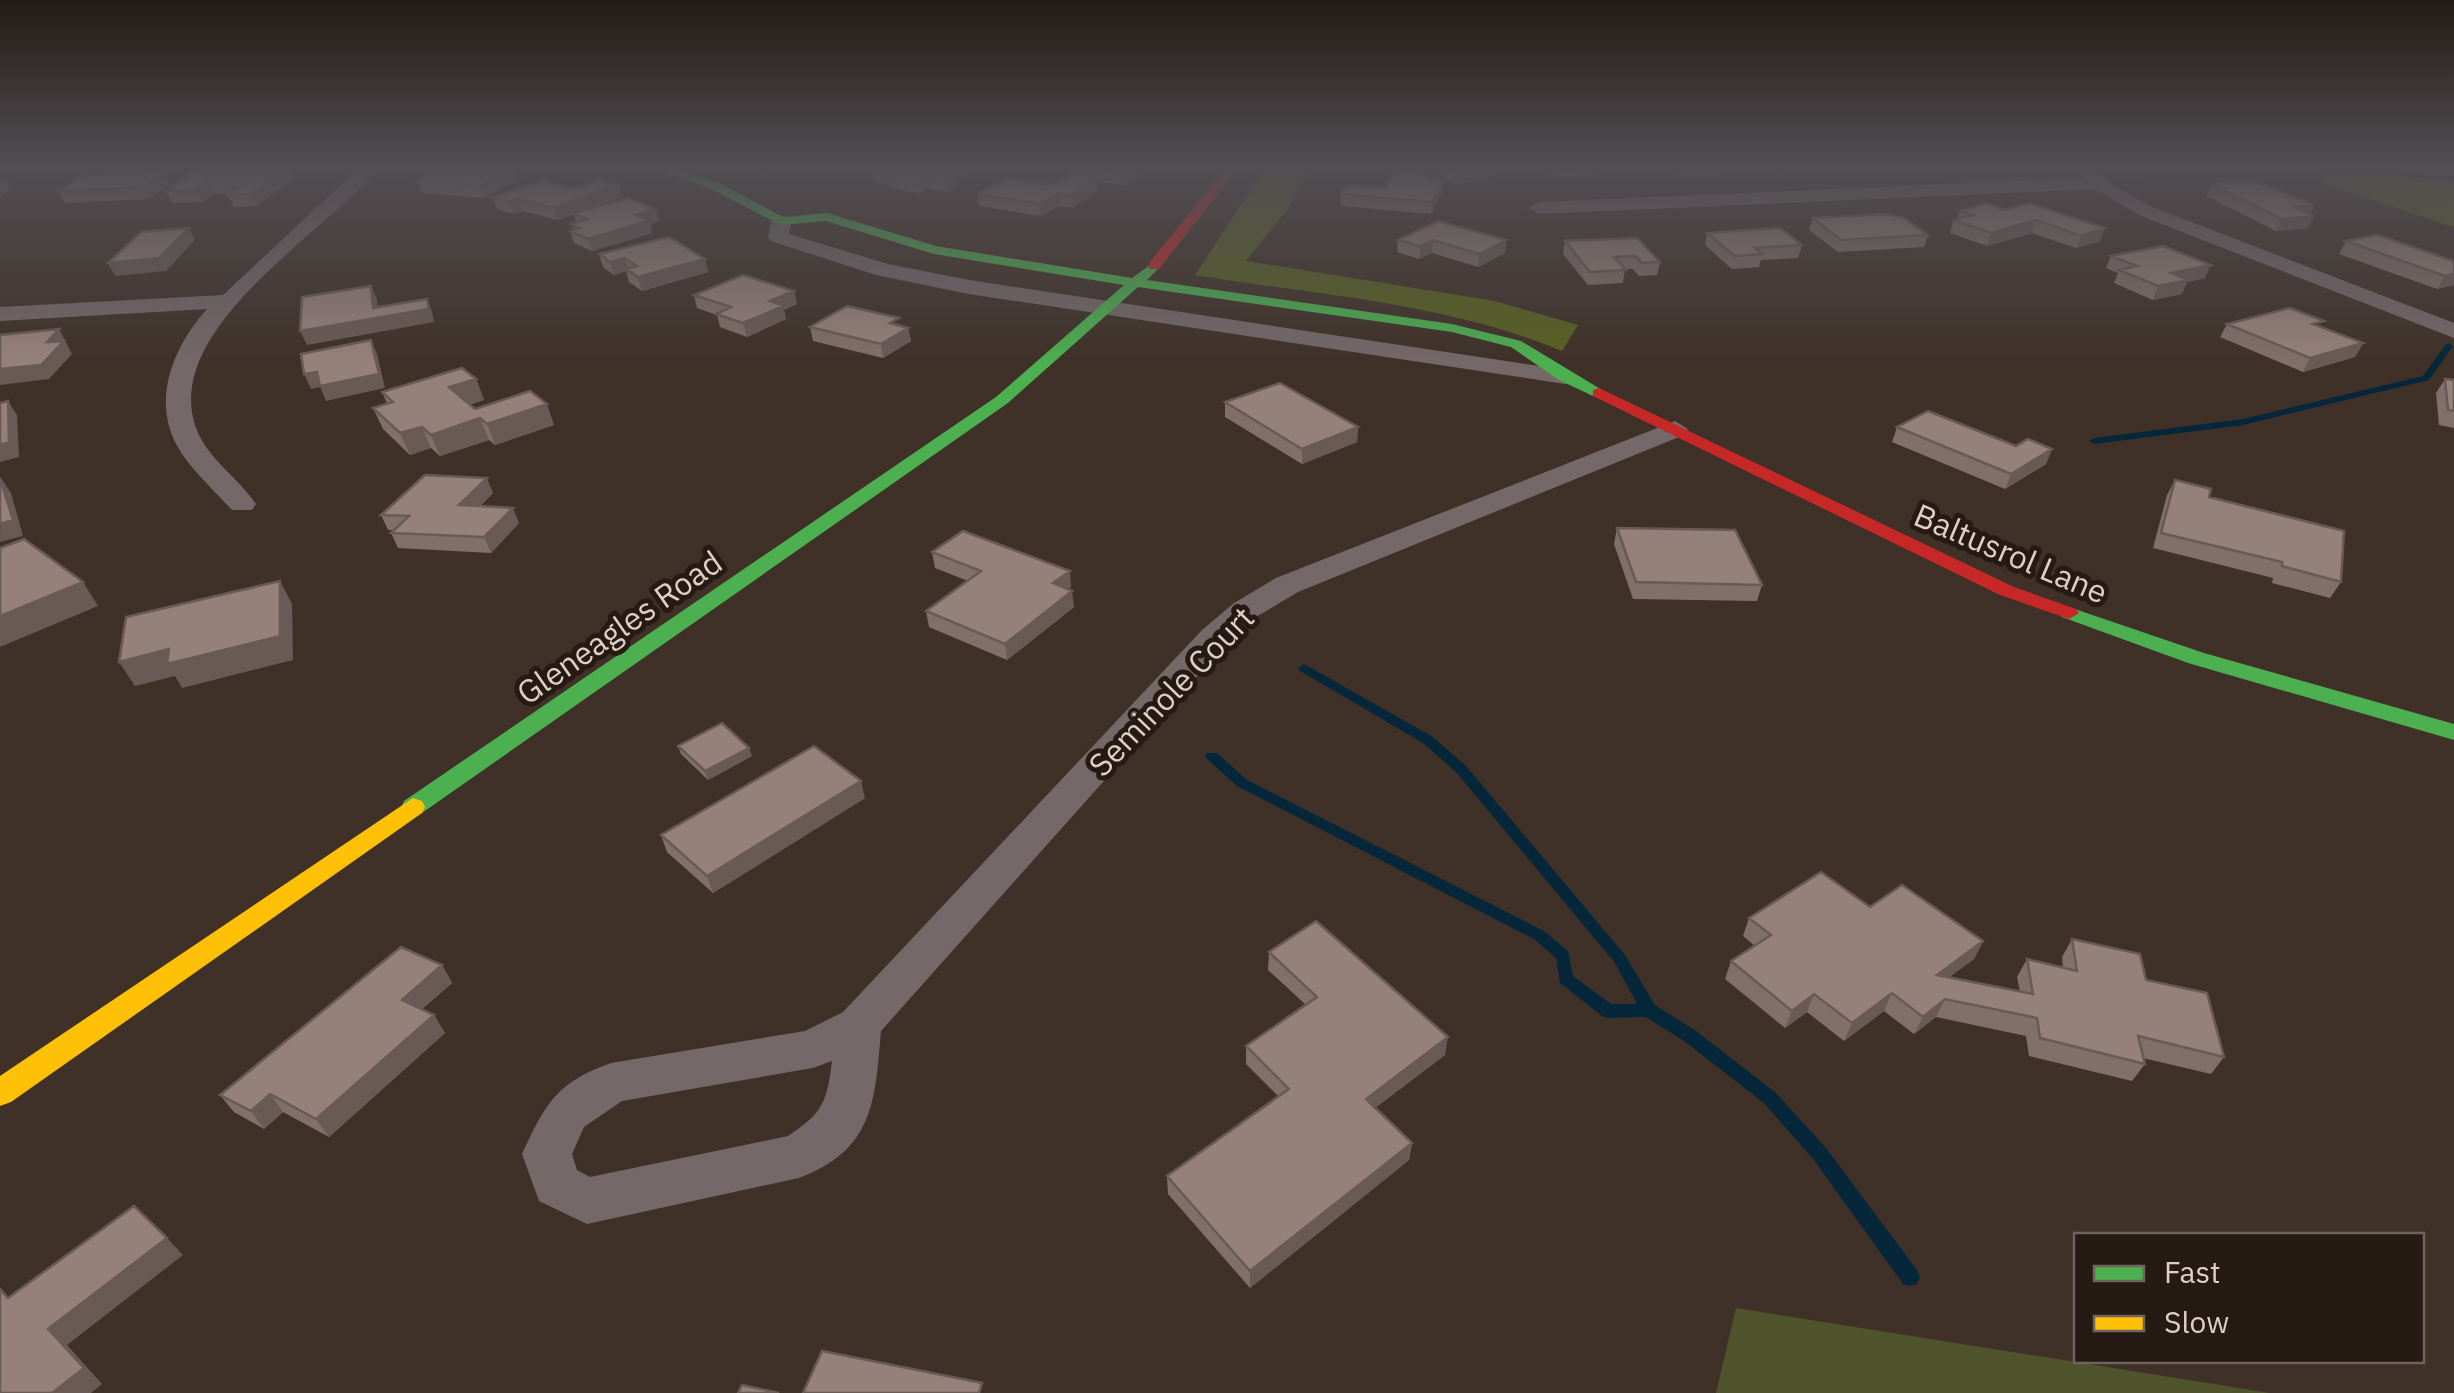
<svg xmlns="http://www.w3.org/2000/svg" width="2454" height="1393" viewBox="0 0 2454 1393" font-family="'IBM Plex Sans',sans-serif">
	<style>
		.green { fill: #4f542d }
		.forest { fill: #586120 }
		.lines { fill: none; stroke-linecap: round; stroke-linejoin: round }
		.stream { fill: #062739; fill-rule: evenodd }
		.street { fill: #746869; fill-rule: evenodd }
		.fast { fill: #4caf50; fill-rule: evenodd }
		.slow { fill: #ffc107; fill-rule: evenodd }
		.jam { fill: #c62828; fill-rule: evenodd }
		.wall { fill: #816f69 }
		.shaded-wall { fill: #695a55 }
		.building { fill: #96817a; stroke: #695a55; stroke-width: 2.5 }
		.labels { text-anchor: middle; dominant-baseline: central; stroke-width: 10; stroke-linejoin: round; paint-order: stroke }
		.street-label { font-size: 32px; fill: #dfcfc5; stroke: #261b14 }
	</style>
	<rect width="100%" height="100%" fill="#3f3128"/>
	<path class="green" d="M1736,1308l534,85h-554z"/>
	<path class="forest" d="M1266,167h45l-24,43 -41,51 249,40 83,24 -16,26c-115,-48 -245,-56 -367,-76z
		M2320,167h134v60l-133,-44 6,-4z"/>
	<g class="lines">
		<path class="stream" d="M2390,170l64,7v4l-64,-7 -243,4 -3,-2 3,-2z
			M2449,343l4,3 -24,34 -186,45 -149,19 -5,-3 5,-3 149,-19 180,-43 23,-32z
			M1304,664l129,73 33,29 159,189 30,50 41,26 80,62 50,55 91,122 3,7 -3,7 -7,2 -7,-2 -89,-124 -50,-57 -80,-62 -38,-24 -38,1 -6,-2 -42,-33 -4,-25 -22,-19 -297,-153 -30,-27 -2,-3 2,-3h10l30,27 297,151 24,20 5,25 38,28h26l-22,-41 -159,-191 -33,-29 -123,-72 -2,-3z"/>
		<path class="street" d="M360,167h20c-55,66 -216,160 -185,258 10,32 43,52 61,79l-4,6h-20c-18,-20 -43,-42 -56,-66 -24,-47 -2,-98 31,-135l-207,12v-14l223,-12z
			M2076,167h18l21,20 40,21 299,115v15l-313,-122 -46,-27 -556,25 -10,-6 10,-6 545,-24z
			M781,215l10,6 -2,13 99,30 81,16 596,90 12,7 -12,7 -596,-90 -93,-19 -105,-34 -3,-4 3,-16z
			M1675,421l13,8 -4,6 -386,157 -42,25 -30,27 -345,387c-6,70 -7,119 -82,147l-212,46 -48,-23 -17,-47c24,-50 33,-71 89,-91l194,-32 38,-19 359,-382 32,-27 42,-25zM832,1061c-5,41 -9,52 -44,75l-198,41 -13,-7 -5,-16 12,-27 38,-26 191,-33z"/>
		<path class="fast" d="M649,167h19l49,15 66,35 44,-4 109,33 196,32 22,-16 7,4 -14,14 305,44 69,17 86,52 -14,3 -34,-16 -48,-33 -59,-15 -314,-45 -130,116 -586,410h-18l-3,-6 3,-6 592,-404 128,-112 -190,-31 -108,-33 -45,4 -72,-37z
			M2069,607l135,46 250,71v16l-266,-77 -126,-46 -3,-4z"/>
		<path class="slow" d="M413,798l9,3 3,6 -3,6 -411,289 -11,4v-30z"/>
		<path class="jam" d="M1227,167h12l-80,102h-10v-6z
			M1599,388l415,199 62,22 3,4 -10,6 -69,-24 -407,-199v-6z"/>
	</g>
	<path class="wall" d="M816,167h46l-12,5z
		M879,167h87l2,9 -12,5 1,6 -10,5 -20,-3 -8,4 -29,-5 -1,-3 -15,-3 -2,-12z
		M1083,167l55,8 -14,10 -23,-3 -3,2v6l-26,18 -12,-2 -19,10 -62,-10 -1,-12 74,-9z
		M1426,167h70l-1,10 -38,7z
		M1546,167h72l-1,4h-20l-1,4 -42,2z
		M1673,167h61l-1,5 -52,3z
		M196,169l97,8 -36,29 -23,1 -6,-12 3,-2 -19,1 -9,8 -31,1 -6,-12z
		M1429,178l13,13 -11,23 -90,-8v-12l45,-6z
		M518,180l-34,18 -62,-5 -5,-12z
		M170,184l-21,15 -84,4 -7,-12z
		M619,185l3,12 -30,11 64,1 3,12 -9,3 2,9 -60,18 -18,-8 -4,-12 3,-1 -2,-6 5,-2 -2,-8 -17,6 -34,-9 -10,3 -16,-5 -4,-12z
		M2212,185l102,20 -4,9 -2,14 -32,3 -70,-35z
		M1987,203l113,38 -24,7 -44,-15 -45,13 -37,-13 4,-13 3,-1 3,-8z
		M1813,218l115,17 -4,12 -86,5 -29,-22z
		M1707,233l95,12 -4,13 -37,2 -2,7 -27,2 -27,-24z
		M1398,240h108l-1,13 -27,14 -46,-14 -13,6 -22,-7z
		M1565,241l95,21 -3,13 -18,1 -6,-7h-8l-2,14 -35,2 -25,-31z
		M2346,241l108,20v24l-17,4 -98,-35z
		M599,254l106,5 3,13 -66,19 -13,-9 -3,-11 -12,4 -11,-8z
		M2111,256l94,22 -18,4 -5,12 -29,6 -39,-17 4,-10 -12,-5z
		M794,291l3,13 -13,6 2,9 -39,18 -27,-10 -3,-12 -20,-7 -3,-13z
		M2227,324l136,19 -8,14 -52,15 -83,-35z
		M900,326l8,2 3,13 -28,17 -70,-17 -3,-14z
		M476,379l8,21 -15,5 6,4 79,16 -59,20 -6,-5 -49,16 -9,-8 -21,7 -27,-26 -10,-21 14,-5 -5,-11z
		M2445,379l9,1v48l-15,-3 -3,-32z
		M1225,402l133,25 -1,15 -55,22 -77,-47z
		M1897,427l119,19 36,3 -6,15 -41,25 -113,-47z
		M2175,480l34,17 132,85 -11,16 -58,-15 1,-5 -120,-30 14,-53z
		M493,493l-13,13 39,17 -28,30 -93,-5 -7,-15 2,-3h-5l-7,-15z
		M1617,528l145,57 -5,16 -124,-2 -19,-55z
		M932,552l139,35 -3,2 6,18 -67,53 -78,-33 -3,-16 42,-30 -33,-13z
		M678,746l74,10 -44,24 -27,-26z
		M865,798l-152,95 -46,-41 -6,-17z
		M1870,907l113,34 -9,18 -25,18 71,15 -3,-15 10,-18 36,8 -1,-10 10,-18 74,41 78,77 -13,17 -68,-16 2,6 -13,17 -103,-25 -3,-20 -90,-19 -22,17 -30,-23 -40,30 -37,-29 -22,16 -60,-49 6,-18 24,-15 -12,-10 6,-18z
		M1269,952l176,103 -70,53 37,35 -3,17 -159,128 -82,-94 -1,-18 111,-80 -32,-32v-18l60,-41 -38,-35z
		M442,965l10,18 -30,26 12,6 11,18 -116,104 -46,-25 -19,17 -30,-17 -14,-17z"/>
	<path class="shaded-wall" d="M286,167h3l4,10 -36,29 -5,-12z
		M961,167h5l2,9 -12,5 1,6 -10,5 -2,-18z
		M1132,167h5l1,8 -14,10 -1,-12z
		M1486,167h10l-1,10 -38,7 1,-12z
		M514,168l4,12 -34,18 -4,-12z
		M1101,170v12l-3,2v6l-26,18 -1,-12 16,-19z
		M164,172l6,12 -21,15 -6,-12z
		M6,177l6,12 -12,8v-16z
		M926,177l1,12 -8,4 -2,-11z
		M1444,179l-2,12 -11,23 1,-12z
		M207,182l5,12 -9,8 -6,-12z
		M619,185l3,12 -65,23 -4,-12z
		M1059,194l1,12 -19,10 -1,-12z
		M519,199l4,12 -10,3 -4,-12z
		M2314,205l-5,11h5l-6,12 -32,3 6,-12 11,-12z
		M656,209l3,12 -9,3 2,9 -60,18 -4,-12 48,-24z
		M2036,220l-4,13 -45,13 4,-13z
		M189,228l6,12 -29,31 -51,5 -7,-13z
		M2105,228l-5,13 -24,7 5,-12z
		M1433,240l-1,13 -13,6 1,-13z
		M1506,240l-1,13 -27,14 1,-13z
		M625,258l4,13 -3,-2v2l-12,4 -4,-13z
		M705,259l3,13 -66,19 -4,-14z
		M2211,265l-6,13 -18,4 -5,12 -29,6 5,-14 13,-13z
		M2454,274v11l-17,4 8,-13z
		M371,286l6,13 1,19 49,-19 5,13 2,10 -127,23 -7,-14 73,-23z
		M794,291l3,13 -13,6 2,9 -39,18 -4,-14 27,-22z
		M908,328l3,13 -28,17 -2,-14z
		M59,329l13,25 -23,25 -49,6v-16l47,-27z
		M371,340l6,14 8,34 -59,13 -6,-14 -9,2 -7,-15z
		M2363,343l-8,14 -52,15 7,-14z
		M476,379l8,21 -27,8 -8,-21z
		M8,401l9,14 2,42 -19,5v-17z
		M547,404l7,21 -59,20 -8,-21z
		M480,418l9,22 -49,16 -9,-21z
		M422,427l9,21 -21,7 -10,-22z
		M1358,427l-1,15 -55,22v-15z
		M2052,449l-6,15 -41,25 6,-15z
		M1,478l10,15 12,43 -23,6z
		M487,478l6,15 -28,28 -6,-16z
		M513,508l6,15 -28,30 -7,-16z
		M1070,571l1,16 -17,12 -1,-16z
		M280,581l12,23 1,56 -111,28 -7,-12 -40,10 -16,-24z
		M83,582l15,24 -98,41v-31z
		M1072,591l2,16 -67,53 -2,-16z
		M749,748l3,8 -44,24 -3,-9z
		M861,781l4,17 -152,95 -6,-17z
		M1983,941l-9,18 -46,34 9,-18z
		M442,965l10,18 -39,34 -11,-17z
		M1892,993l-8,18 -40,30 8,-18z
		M1814,994l-7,18 -22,16 7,-17z
		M1945,999l-9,18 -22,17 9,-17z
		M434,1015l11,18 -116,104 -13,-18z
		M1448,1037l-3,18 -81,61 2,-17z
		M270,1094l13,18 -19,17 -13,-18z
		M1412,1143l-3,17 -159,128v-17z
		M167,1238l16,17 -116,90 35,39 -11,9h-39l-4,-64z"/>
	<path class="building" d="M248,167h38l-34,27 -24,1 20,-14 -41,1 -10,8 -31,1 30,-22z
		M446,167h53l15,1 -34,18 -63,-5z
		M879,167h82l-16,7 10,2 -10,5 -19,-4 -9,5 -29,-6 5,-2 -21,-4z
		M1083,167h49l-9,6 -22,-3 -14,7 10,2 -26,17 -12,-2 -19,10 -62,-10 28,-16 46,7z
		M1448,167h38l-28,5z
		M1395,171l34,3 -2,4 17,1 -12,23 -91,-8 6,-9 39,3z
		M164,172l-21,15 -85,4 24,-15z
		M598,180l21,5 -66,23 -34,-9 -10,3 -16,-5 49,-16 30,8z
		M2254,181l60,24 -21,2 21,9 -32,3 -70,-34z
		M628,198l28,11 -20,6 13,6 -61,18 -18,-8 9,-3 -8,-4 16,-5 -14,-6z
		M1987,203l18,7 24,-7 76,25 -24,8 -45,-16 -45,13 -37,-13 19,-5 -13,-4z
		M1884,214l18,3 26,18 -87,5 -28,-22z
		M1438,221l68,19 -27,14 -46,-14 -13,6 -22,-6z
		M189,228l-30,30 -51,5 33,-31z
		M1780,228l22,17 -47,3 7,6 -27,2 -28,-23z
		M2377,235l77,26v13l-9,2 -99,-35z
		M669,237l36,22 -67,18 -12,-8 11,-3 -12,-8 -15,4 -11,-8z
		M1637,238l23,24 -18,1 -6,-7 -22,1 12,13 -36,2 -25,-31z
		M2163,246l48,19 -40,8 17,7 -30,6 -39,-16 18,-4 -26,-10z
		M743,275l51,16 -24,10 14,5 -41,17 -27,-9 15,-7 -37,-12z
		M371,286l2,22 54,-9 2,10 -129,22 2,-34z
		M847,306l52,12 -9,5 18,5 -27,16 -71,-17z
		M2290,308l34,13 -11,3 50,19 -53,15 -83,-34z
		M59,329l-12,13 17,-1 -23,24 -41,4v-34z
		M371,340l8,34 -59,12 -3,-14 -13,2 -3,-20z
		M462,368l14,11 -27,8 26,22 55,-18 17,13 -60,20 -7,-6 -49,17 -9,-8 -22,6 -27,-25 20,-6 -11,-10z
		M2445,379l9,1v31l-6,-1z
		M1280,383l78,44 -56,22 -77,-47z
		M8,401l1,41 -9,3v-42z
		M1928,411l88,35 12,-7 24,10 -41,25 -114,-47z
		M425,475l62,3 -28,27 54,3 -29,29 -93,-4 18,-17 -28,-1z
		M0,478l13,42 -13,4z
		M2175,480l36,9 -2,8 135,34 -3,51 -59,-16v-4l-121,-29z
		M1617,528l118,2 27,55 -126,-3z
		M963,531l107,40 -17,12 19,8 -67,53 -79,-33 55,-40 -49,-19z
		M24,539l59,43 -83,34v-68z
		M280,581v55l-113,28 2,-15 -50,13 7,-45z
		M722,723l27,25 -44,23 -27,-25z
		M814,746l47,35 -154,95 -46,-41z
		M1821,872l49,35 32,-22 81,56 -46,34 96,19 -6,-35 50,12 -5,-32 68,15 6,26 61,13 17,64 -86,-21 7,28 -105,-26 -3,-20 -92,-19 -22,18 -31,-24 -40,30 -38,-29 -22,17 -61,-50 40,-26 -22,-17z
		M1316,921l132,116 -82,62 46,44 -162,128 -83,-95 122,-87 -43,-43 71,-49 -48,-45z
		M401,947l41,18 -40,35 32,15 -118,104 -46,-25 -19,17 -31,-16z
		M134,1206l33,32 -119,91 36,39 -32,25h-52v-104l8,9z
		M822,1351l160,32 -3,10h-176z
		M742,1385l37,8h-41z"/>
	<linearGradient id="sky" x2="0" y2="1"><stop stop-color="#231b16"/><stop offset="0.46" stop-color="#524e53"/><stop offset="1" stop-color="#524e53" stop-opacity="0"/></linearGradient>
	<rect width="2454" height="362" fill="url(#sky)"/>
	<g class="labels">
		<g class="street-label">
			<text transform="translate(2011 553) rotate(23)">Baltusrol Lane</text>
			<text transform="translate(619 627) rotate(-35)">Gleneagles Road</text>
			<text transform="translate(1171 691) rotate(-46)">Seminole Court</text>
		</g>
	</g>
	<rect x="2074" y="1233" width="350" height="130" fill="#261b14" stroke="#70635b" stroke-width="2.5"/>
	<rect x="2094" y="1266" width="50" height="15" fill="#4caf50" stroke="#70635b" stroke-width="2.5"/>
	<text x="2164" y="1283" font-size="30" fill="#dfcfc5">Fast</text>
	<rect x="2094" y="1316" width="50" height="15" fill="#ffc107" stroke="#70635b" stroke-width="2.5"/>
	<text x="2164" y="1333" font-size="30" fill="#dfcfc5">Slow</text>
</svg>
